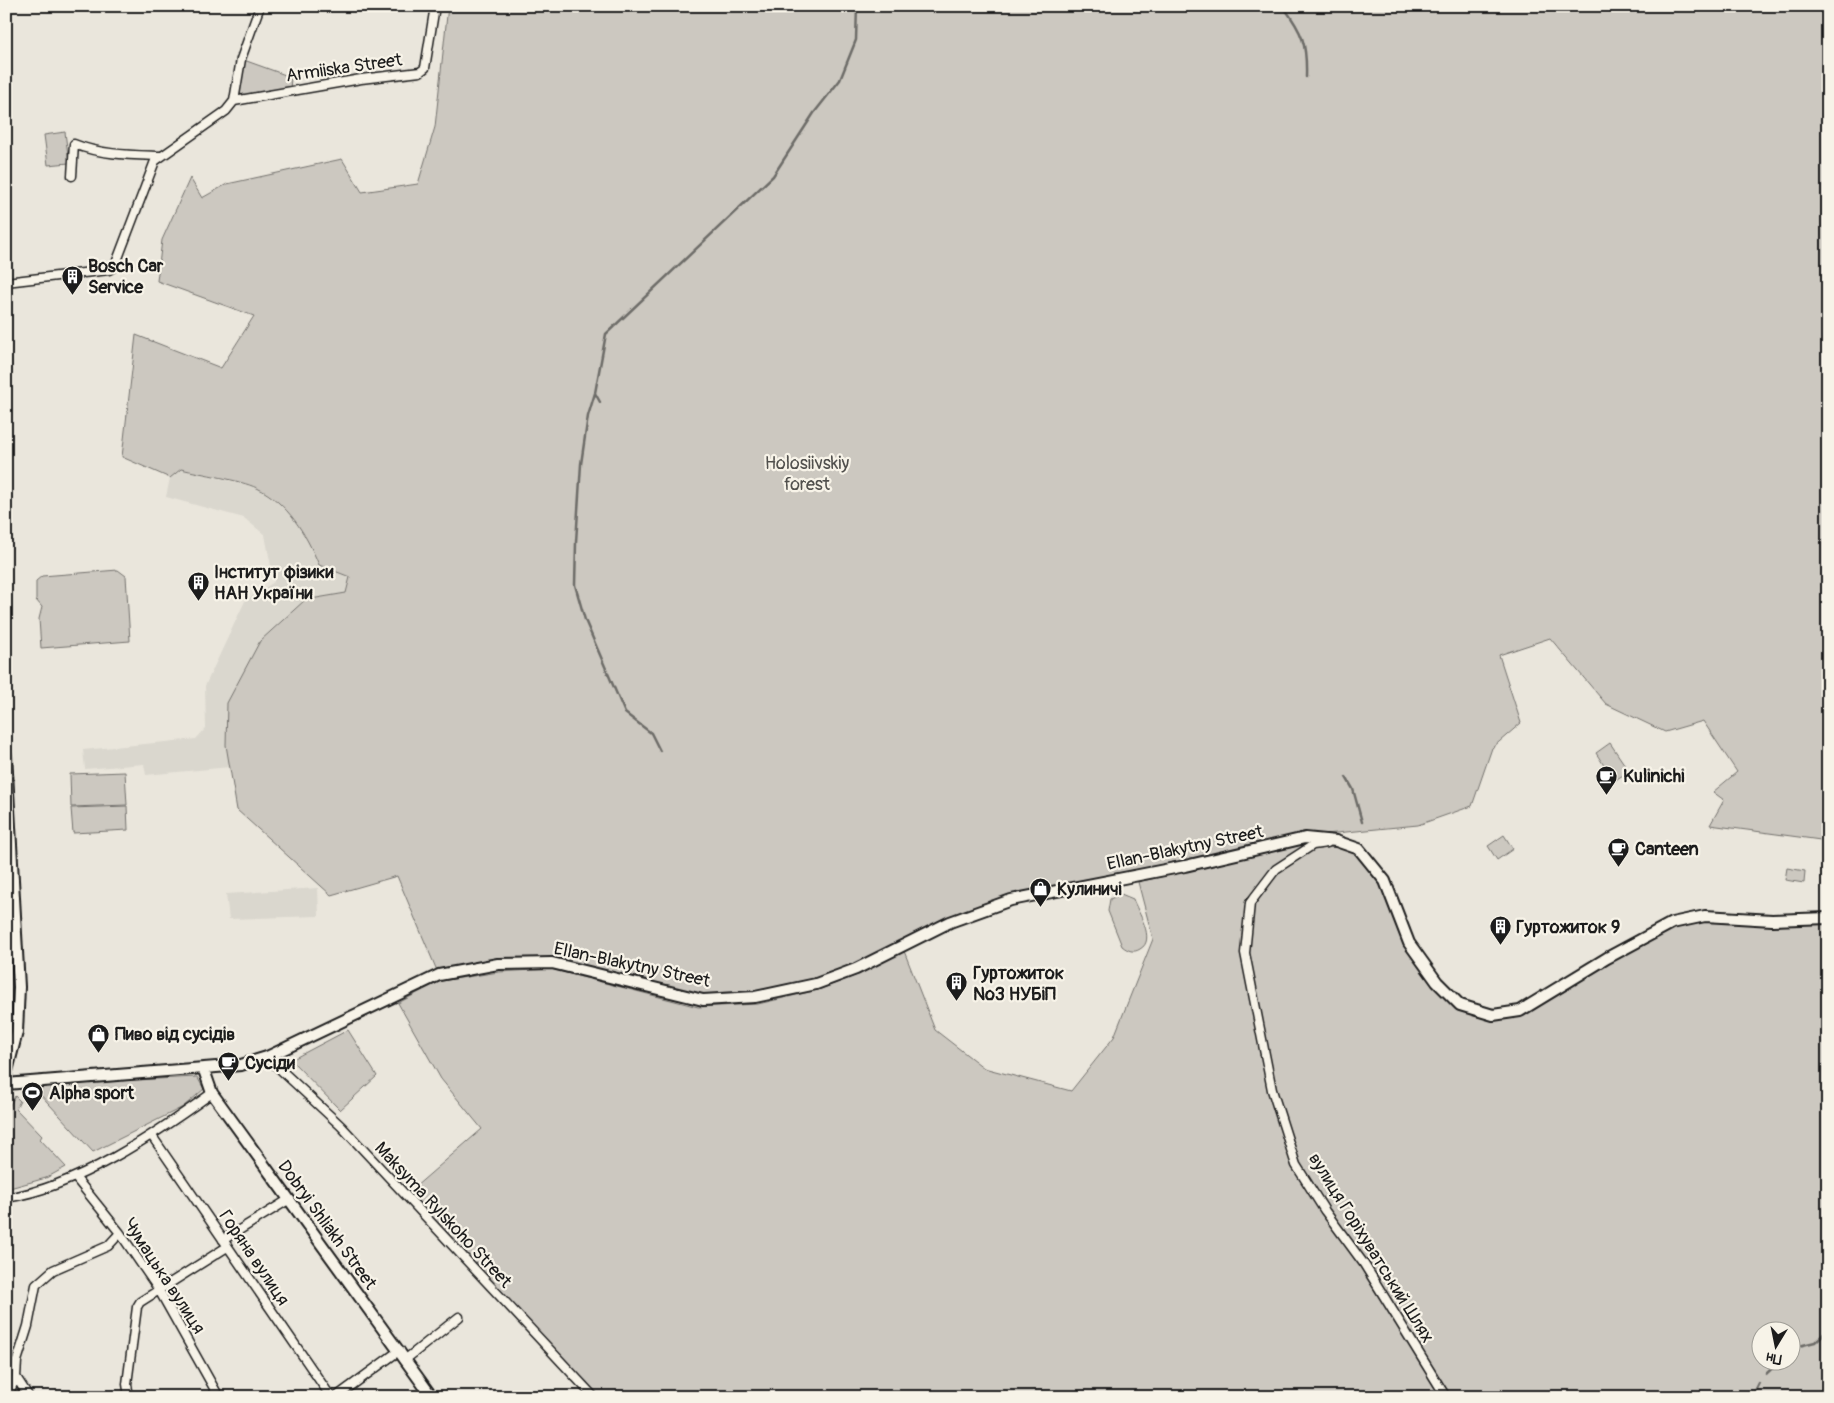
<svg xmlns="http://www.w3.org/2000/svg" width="1834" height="1403" viewBox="0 0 1834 1403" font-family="Pangolin,sans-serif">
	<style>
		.built { fill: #dad7ce }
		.green { fill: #ccc8c0; stroke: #74726e; fill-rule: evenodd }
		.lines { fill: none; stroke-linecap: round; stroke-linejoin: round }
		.stream { stroke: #6d6c68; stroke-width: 2.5 }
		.street-casing { stroke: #1c1c1c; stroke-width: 11 }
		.secondary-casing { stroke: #1c1c1c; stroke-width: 14 }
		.street { stroke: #f7f3e8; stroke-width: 8 }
		.secondary { stroke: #f7f3e8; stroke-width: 10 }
		.labels { text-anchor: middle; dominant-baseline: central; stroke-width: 4.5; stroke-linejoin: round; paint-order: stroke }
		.street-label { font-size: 18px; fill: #1c1c1c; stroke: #f7f3e8 }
		.poi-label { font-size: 18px; font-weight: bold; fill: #1c1c1c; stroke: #f7f3e8; text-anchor: start }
		.park-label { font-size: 18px; fill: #51504d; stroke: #f7f3e8 }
	</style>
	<rect width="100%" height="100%" fill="#eae6dc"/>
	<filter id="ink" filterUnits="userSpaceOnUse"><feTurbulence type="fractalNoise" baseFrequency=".02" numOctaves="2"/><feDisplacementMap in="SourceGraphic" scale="10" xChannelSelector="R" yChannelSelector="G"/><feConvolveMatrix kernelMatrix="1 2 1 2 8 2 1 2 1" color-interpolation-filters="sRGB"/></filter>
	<g filter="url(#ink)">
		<path class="built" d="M181,469l75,18 28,19 25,34 10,25 31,12 -4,16 -41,7 -79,145 4,22 -84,8 -2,-11 -59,5 -2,-19 113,-11 10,-11 -1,-42 40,-85 29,-19 -9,-47 -21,-17 -78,-21 4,-19z
			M318,888l1,28 -90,3 -3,-25z"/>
		<path class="green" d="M448,6h1380v835l-118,-16 14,-25 -11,-8 24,-20 -34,-51 -38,11 -59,-28 -56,-66 -51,17 22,68 -29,25 -20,58 -54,19 -113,11 -169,37 -126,24 -195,85 -60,12 -52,4 -151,-37 -114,12 -41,-97 -66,19 -94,-85 -11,-65 1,-42 33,-62 45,-41 41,-7 4,-16 -31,-12c-13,-31 -31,-62 -62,-77 -17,-8 -56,-14 -76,-19l-11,9 -48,-21 14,-122 85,33 33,-52 -97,-35 5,-41 28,-62 12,20 25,-14 115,-25 20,33 56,-8 17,-57z
			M241,59l50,18 -1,13 -45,9 -8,-10z
			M65,132l4,31 -21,2 -4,-30z
			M118,570l8,6 4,65 -89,7 -2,-29 3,-12 -6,-7v-19l6,-5z
			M1610,743l19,28 -15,10 -18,-28z
			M125,772l2,33 -56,2 -1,-33z
			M127,806l1,24 -55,3 -2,-25z
			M1504,835l9,14 -16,11 -9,-14z
			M1319,841l38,10 25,32 51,102 59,33 59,-21 59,-37 63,-34 32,-6 123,1v476h-1230l-190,-204 74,-64 -41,-50 -43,-76 43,-22 58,-9 52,-3 147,38 60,-3 60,-14 42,-16 44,-23 31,79 49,38 87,23 43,-54 39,-98 -15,-57zM1762,1330h30v30h-30z
			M1787,868l18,3 -1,12 -19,-3z
			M1121,894l12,5c4,12 24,41 7,50 -6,4 -12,2 -18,-3l-14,-35 2,-12z
			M348,1030l29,46 -37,34 -49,-50z
			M197,1077l7,12 -21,18 -90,45 -55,-60 -3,-7z
			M15,1096l5,5 -4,8 26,27 -2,3 26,28 -20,11 -40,11v-77z"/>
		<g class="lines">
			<path class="stream" d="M1283,6c20,27 24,38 23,71
				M595,393l5,9
				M660,751l-9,-18 -26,-20 -40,-93 -10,-35 1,-43 5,-78 7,-48 7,-23 11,-59 167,-158 41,-63 26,-33 16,-40 1,-34
				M1346,777l7,12 9,33
				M1792,1350l3,-3 20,-5 13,-12
				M1766,1374l15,-14
				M1752,1397l7,-14"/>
			<defs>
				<path id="street" d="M234,101l127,-22 59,-7 5,-4 10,-62
					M72,176l2,-32c27,11 57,11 86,12
					M6,282l103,-12 6,-4 40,-105 71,-50 8,-10 7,-42 19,-53
					M1327,843l-14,2 -37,24 -26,34 -5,50 27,137 24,75 29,46 39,53 82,133
					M267,1057l74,69 253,271
					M152,1136l179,261
					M75,1177l45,56 39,57 60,107
					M6,1198c72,-11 148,-63 206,-105
					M223,1240l65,-40
					M406,1359l53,-42
					M16,1377l13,20
					M7,1397l9,-20 1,-16 11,-35 8,-41 17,-15 55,-24 12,-13
					M129,1397l-2,-13 10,-77 3,-5 87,-55
					M336,1397l64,-47"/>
				<path id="secondary" d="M6,755l13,232 -2,45 -11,43
					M204,1070l8,23 220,304
					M6,1084l235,-19 26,-8 172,-82 59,-11 54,-1 151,37 52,-3 61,-13 40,-15 94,-47 61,-22 174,-34 120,-28 31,3 23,8 26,32 24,62 28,39 23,23 33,10 27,-4 87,-53 65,-35 33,-7 67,4 56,-2"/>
			</defs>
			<use href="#street" class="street-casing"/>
			<use href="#secondary" class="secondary-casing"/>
			<use href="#street" class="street"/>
			<use href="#secondary" class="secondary"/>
		</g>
	</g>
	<defs>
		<symbol id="building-pin" viewBox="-11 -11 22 30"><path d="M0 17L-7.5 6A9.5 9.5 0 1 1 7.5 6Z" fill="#1c1c1c" stroke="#f7f3e8"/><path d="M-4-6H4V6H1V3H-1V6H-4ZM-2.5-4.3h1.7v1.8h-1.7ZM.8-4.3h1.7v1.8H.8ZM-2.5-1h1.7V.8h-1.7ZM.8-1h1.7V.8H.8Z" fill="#fff"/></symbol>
		<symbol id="cafe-pin" viewBox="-11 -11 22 30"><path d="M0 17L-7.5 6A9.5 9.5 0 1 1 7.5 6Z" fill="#1c1c1c" stroke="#f7f3e8"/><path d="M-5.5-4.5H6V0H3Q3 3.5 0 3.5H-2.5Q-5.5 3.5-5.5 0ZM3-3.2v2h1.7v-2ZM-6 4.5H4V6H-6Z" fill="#fff"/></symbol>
		<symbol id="shop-pin" viewBox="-11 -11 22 30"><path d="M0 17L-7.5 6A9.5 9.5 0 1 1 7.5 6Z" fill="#1c1c1c" stroke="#f7f3e8"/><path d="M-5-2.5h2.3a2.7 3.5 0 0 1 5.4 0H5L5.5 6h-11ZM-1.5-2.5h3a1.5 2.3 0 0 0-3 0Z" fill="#fff"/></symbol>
		<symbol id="stadium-pin" viewBox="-11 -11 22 30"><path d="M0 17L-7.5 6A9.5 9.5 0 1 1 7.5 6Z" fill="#1c1c1c" stroke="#f7f3e8"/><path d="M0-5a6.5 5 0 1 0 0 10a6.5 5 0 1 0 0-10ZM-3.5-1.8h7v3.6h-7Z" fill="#fff"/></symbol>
	</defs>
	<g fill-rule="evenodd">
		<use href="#building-pin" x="60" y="264" width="25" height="34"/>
		<use href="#building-pin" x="186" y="570" width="25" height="34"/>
		<use href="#cafe-pin" x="1594" y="764" width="25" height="34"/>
		<use href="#cafe-pin" x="1606" y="836" width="25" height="34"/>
		<use href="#shop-pin" x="1028" y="876" width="25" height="34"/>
		<use href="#building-pin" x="1488" y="914" width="25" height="34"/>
		<use href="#building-pin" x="944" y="970" width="25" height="34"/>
		<use href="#shop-pin" x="86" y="1022" width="25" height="34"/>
		<use href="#cafe-pin" x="216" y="1050" width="25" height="34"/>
		<use href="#stadium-pin" x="20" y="1080" width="25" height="34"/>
	</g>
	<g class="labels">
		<g class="street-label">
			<text transform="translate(344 68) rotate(-8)">Armiiska Street</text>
			<text transform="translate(1185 848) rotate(-12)">Ellan-Blakytny Street</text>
			<text transform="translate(632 965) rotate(12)">Ellan-Blakytny Street</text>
			<text transform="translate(443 1215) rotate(47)">Maksyma Rylskoho Street</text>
			<text transform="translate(327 1225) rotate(54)">Dobryi Shliakh Street</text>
			<text transform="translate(1371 1248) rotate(58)">вулиця Горіхуватський Шлях</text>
			<text transform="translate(254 1258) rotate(56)">Горяна вулиця</text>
			<text transform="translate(164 1276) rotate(57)">Чумацька вулиця</text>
		</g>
		<g class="poi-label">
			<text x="88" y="266">Bosch Car<tspan x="88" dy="21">Service</tspan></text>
			<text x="214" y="572">Інститут фізики<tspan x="214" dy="21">НАН України</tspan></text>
			<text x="1623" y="776">Kulinichi</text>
			<text x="1635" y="849">Canteen</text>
			<text x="1057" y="889">Кулиничі</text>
			<text x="1516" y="927">Гуртожиток 9</text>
			<text x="973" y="973">Гуртожиток<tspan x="973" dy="21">№3 НУБіП</tspan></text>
			<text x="115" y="1034">Пиво від сусідів</text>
			<text x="245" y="1063">Сусіди</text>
			<text x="49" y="1093">Alpha sport</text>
		</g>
		<g class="park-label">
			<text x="807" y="463">Holosiivskiy<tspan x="807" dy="21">forest</tspan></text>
		</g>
	</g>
	<rect width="1834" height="1403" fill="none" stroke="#f7f3e8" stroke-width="25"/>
	<rect x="12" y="12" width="1809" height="1378" fill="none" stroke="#1c1c1c" stroke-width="2" filter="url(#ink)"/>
	<g transform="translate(1776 1346) rotate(190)"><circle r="24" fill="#f7f3e8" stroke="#9f9d96"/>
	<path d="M0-4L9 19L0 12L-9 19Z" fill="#1c1c1c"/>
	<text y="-8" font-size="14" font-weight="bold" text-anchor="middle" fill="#1c1c1c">Пн</text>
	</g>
</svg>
